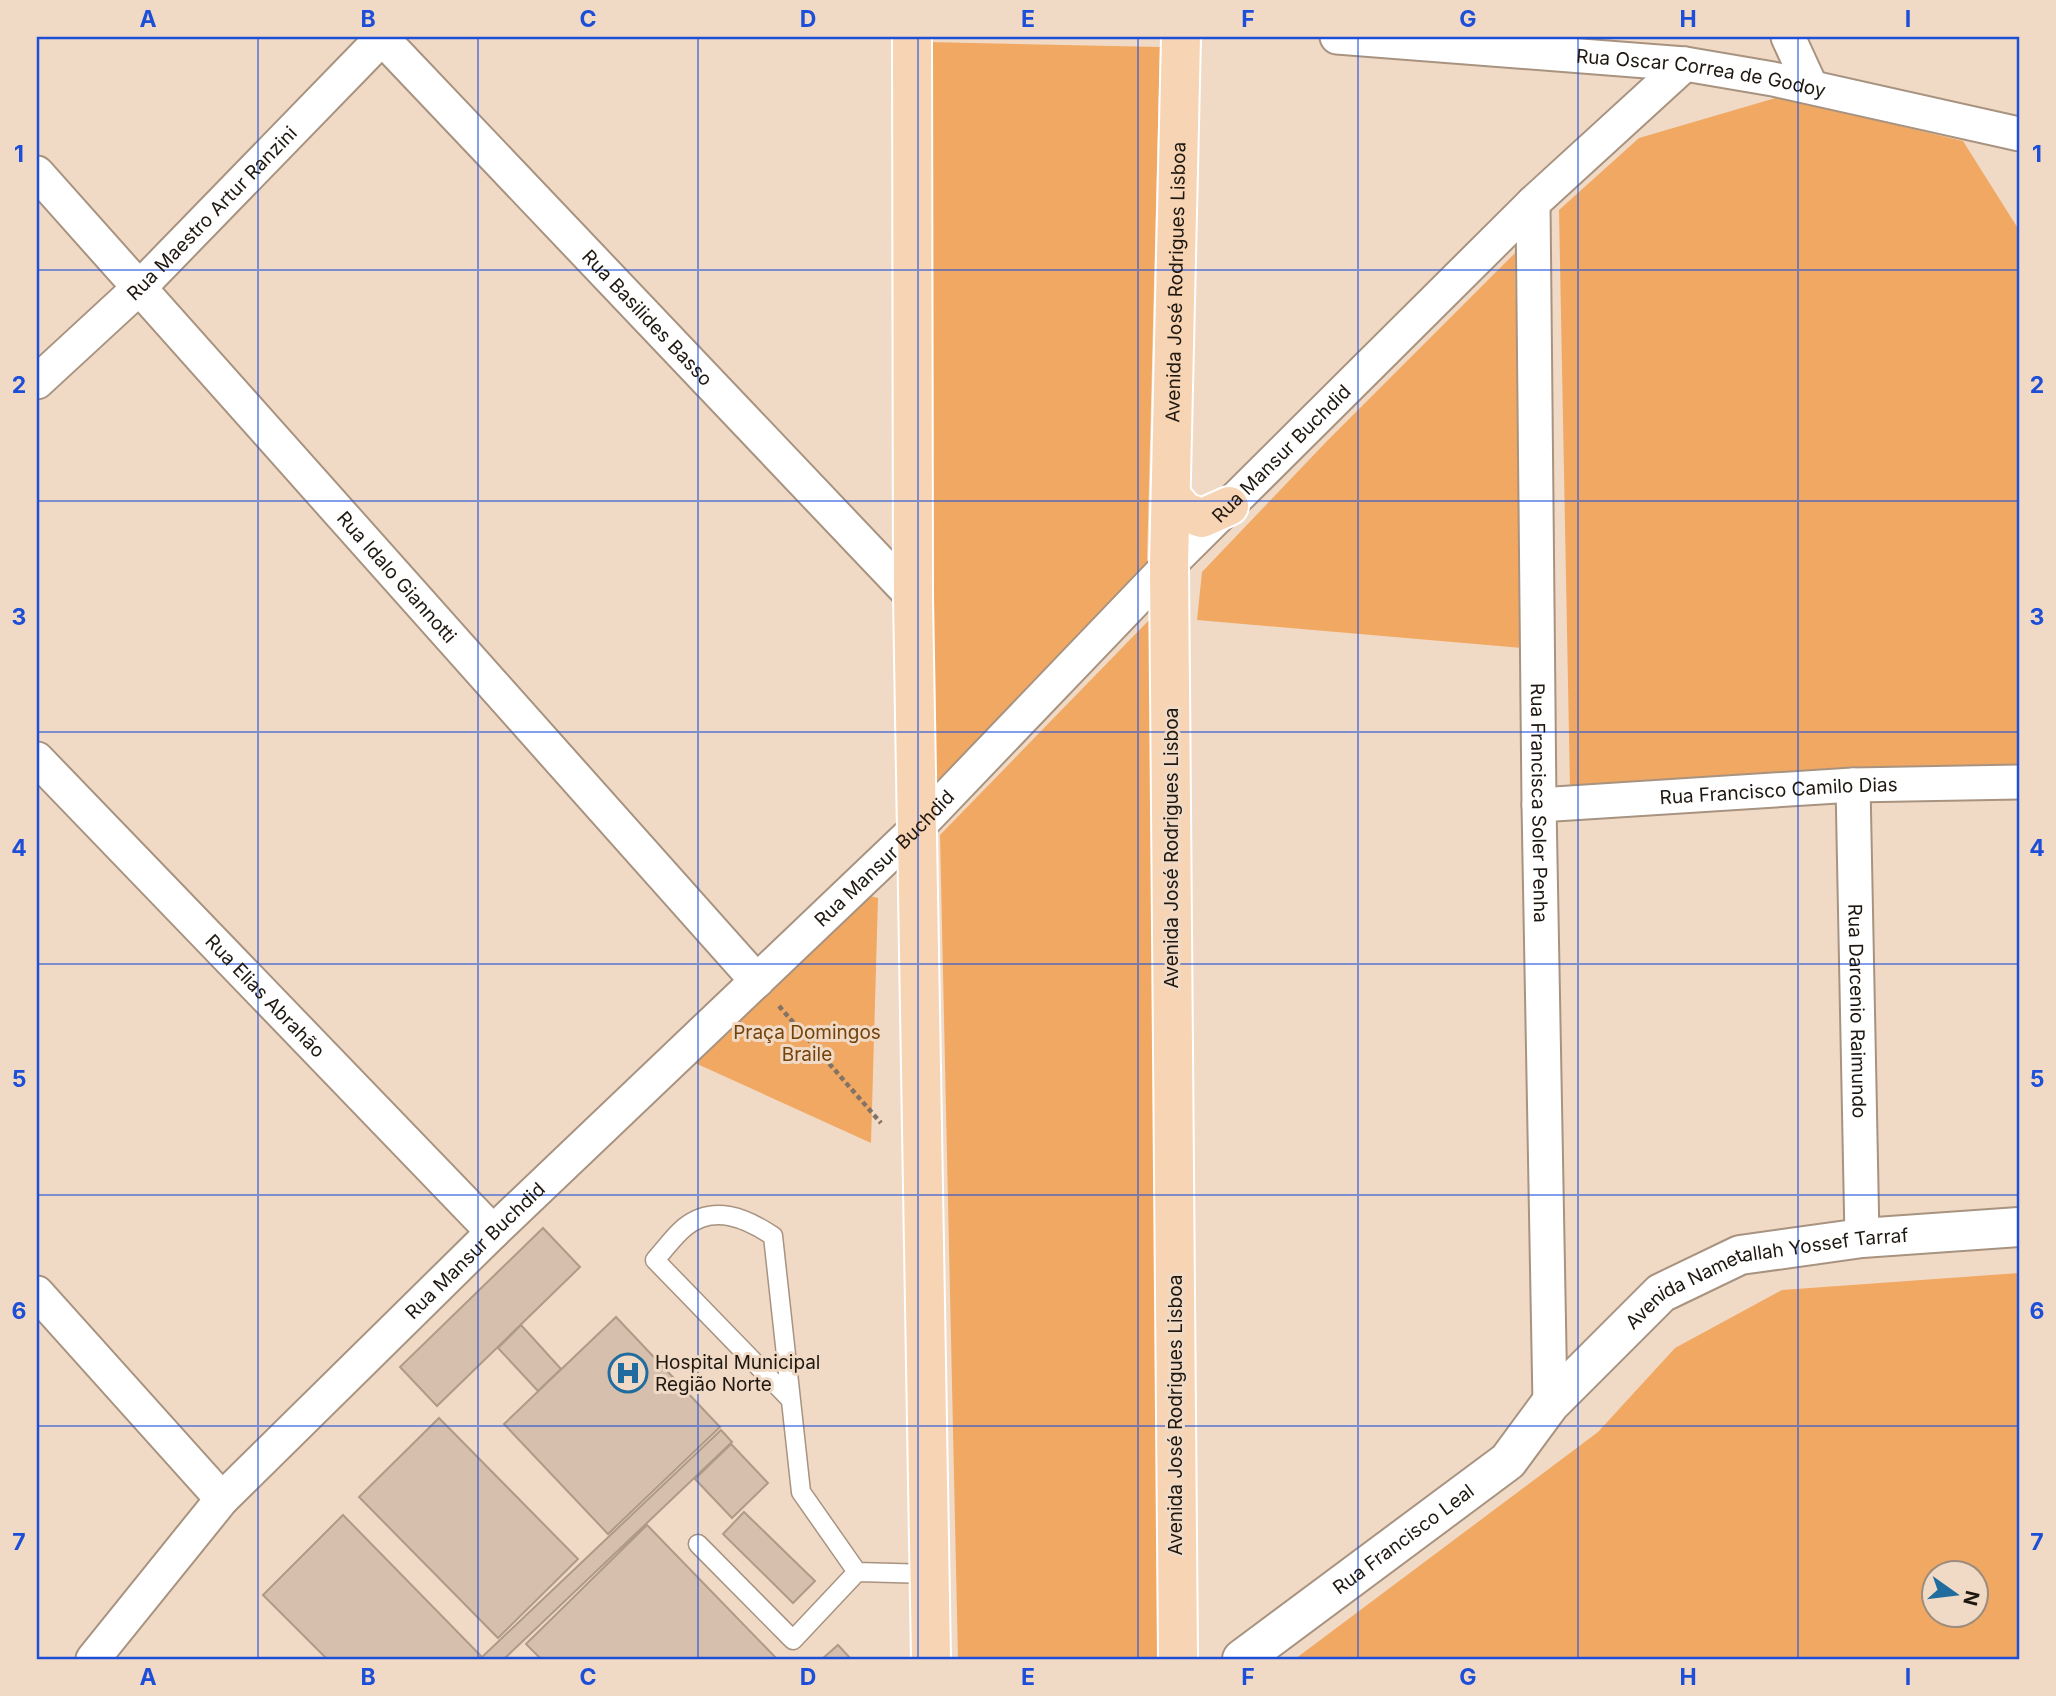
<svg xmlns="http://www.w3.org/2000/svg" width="2056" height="1696" viewBox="0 0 2056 1696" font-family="Inter,sans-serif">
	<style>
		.green { fill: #f1a862; fill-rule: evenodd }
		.building { fill: #d6c0ad; stroke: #af9a87; stroke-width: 2 }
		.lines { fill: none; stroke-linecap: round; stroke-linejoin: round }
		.lane-casing { stroke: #a89380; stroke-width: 21 }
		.street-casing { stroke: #a89380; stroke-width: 37 }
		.secondary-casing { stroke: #a89380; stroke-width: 42 }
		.primary-casing { stroke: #fff; stroke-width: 42 }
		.path { stroke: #827366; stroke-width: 4.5; stroke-dasharray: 5 3.5; stroke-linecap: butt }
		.lane { stroke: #fff; stroke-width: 18 }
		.street { stroke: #fff; stroke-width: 33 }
		.secondary { stroke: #fff; stroke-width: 38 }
		.primary { stroke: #f7d4b3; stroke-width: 38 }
		.grid { fill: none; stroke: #1d4ed8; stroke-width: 2; stroke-opacity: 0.55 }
		.labels { text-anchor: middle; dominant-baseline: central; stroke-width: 6; stroke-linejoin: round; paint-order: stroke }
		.street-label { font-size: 19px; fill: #1f1810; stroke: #f0dac6 }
		.park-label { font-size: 19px; fill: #73430b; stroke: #f0dac6 }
		.poi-label { font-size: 19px; fill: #1f1810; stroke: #f0dac6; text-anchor: start }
		.neatline { fill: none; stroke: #1d4ed8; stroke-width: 2.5 }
		.grid-label { font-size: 23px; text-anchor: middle; font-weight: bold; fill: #1d4ed8 }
	</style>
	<rect width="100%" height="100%" fill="#f0dac6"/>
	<path class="green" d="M927,42l233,5 -13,516 -214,225z
		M1779,97l184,44 56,89v542l-449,16 -11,-578 80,-72z
		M1515,253l7,395 -325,-28 5,-48 125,-131z
		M1154,615l5,1044h-201l-18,-824z
		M859,893l19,5 -7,245 -176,-80z
		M2019,1273v386h-724l303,-227 77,-84 107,-58zM1934,1574h42v42h-42z"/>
	<path class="building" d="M543,1228l37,39 -143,139 -37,-39z
		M616,1317l104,110 -112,107 -104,-110z
		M521,1325l40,44 -23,22 -40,-43z
		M439,1418l139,141 -80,79 -139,-141z
		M721,1430l11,12 -228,217h-24z
		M731,1444l37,39 -36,35 -37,-39z
		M744,1512l71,69 -22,22 -70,-69z
		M343,1515l138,141 -3,3h-151l-64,-64z
		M647,1525l130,134h-236l-15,-15z
		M838,1645l13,14h-29z"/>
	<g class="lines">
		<defs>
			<path id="lane" d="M791,1400l-136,-140c10,-11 19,-24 30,-33 29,-23 61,-9 88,9l28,256 56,80 73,2
				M698,1544l95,96 64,-68"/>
			<g id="street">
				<path id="s1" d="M381,37l532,560"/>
				<path id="s2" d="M1337,37l348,27 88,15 246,55"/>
				<path d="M1788,37l23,50"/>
				<path id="s3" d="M37,173l720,808"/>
				<path id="s4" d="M1533,203l6,602 11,599"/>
				<path id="s5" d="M37,382l103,-95 242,-249"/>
				<path id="s6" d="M37,759l456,473"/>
				<path id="s7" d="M1853,785l9,453"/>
				<path id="s8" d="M1539,805l314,-20 166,-3"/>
				<path d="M37,1293l185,206"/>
				<path id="s9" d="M93,1659l129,-160 271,-267 424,-404 252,-263 364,-362 152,-139"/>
			</g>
			<g id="secondary">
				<path id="s10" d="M1242,1659l266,-198 42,-57 111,-111 79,-38 122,-17 157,-11"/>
			</g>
			<g id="primary">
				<path d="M912,37l1,560 18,1062"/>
				<path d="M1171,496l14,16 17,6 27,-12"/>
				<path id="s11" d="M1178,1659l-9,-1094 12,-528"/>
			</g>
		</defs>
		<use href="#lane" class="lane-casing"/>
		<use href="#street" class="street-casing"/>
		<use href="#secondary" class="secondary-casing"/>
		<use href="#primary" class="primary-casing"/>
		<path class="path" d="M779,1006l102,117"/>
		<use href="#lane" class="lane"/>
		<use href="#street" class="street"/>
		<use href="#secondary" class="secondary"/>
		<use href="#primary" class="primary"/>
	</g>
	<path class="grid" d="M258,37v1622M478,37v1622M698,37v1622M918,37v1622M1138,37v1622M1358,37v1622M1578,37v1622M1798,37v1622M37,270h1982M37,501h1982M37,732h1982M37,964h1982M37,1195h1982M37,1426h1982"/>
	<defs>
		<symbol id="hospital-ring" viewBox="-11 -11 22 22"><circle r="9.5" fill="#f0dac6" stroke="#216c9f" stroke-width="1.5"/><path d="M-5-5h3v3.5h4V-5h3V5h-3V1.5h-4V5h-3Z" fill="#216c9f"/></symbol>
	</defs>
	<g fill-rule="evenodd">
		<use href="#hospital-ring" x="606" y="1351" width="44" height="44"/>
	</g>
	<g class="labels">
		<g class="street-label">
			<text stroke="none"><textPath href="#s2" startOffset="366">Rua Oscar Correa de Godoy</textPath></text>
			<text stroke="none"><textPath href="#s5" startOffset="243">Rua Maestro Artur Ranzini</textPath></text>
			<text stroke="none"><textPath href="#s11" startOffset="1377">Avenida José Rodrigues Lisboa</textPath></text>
			<text stroke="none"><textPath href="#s1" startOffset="387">Rua Basilides Basso</textPath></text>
			<text stroke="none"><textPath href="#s9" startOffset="1694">Rua Mansur Buchdid</textPath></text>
			<text stroke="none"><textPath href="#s3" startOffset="541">Rua Idalo Giannotti</textPath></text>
			<text stroke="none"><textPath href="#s8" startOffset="240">Rua Francisco Camilo Dias</textPath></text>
			<text stroke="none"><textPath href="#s4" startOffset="600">Rua Francisca Soler Penha</textPath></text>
			<text transform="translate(1171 848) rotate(-90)">Avenida José Rodrigues Lisboa</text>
			<text stroke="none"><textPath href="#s9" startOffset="1127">Rua Mansur Buchdid</textPath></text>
			<text stroke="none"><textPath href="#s6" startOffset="329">Rua Elias Abrahão</textPath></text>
			<text stroke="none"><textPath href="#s7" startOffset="226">Rua Darcenio Raimundo</textPath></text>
			<text stroke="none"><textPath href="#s9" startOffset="560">Rua Mansur Buchdid</textPath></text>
			<text stroke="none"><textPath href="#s10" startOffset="665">Avenida Nametallah Yossef Tarraf</textPath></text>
			<text transform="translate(1175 1415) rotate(-90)">Avenida José Rodrigues Lisboa</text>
			<text stroke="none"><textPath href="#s10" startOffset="201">Rua Francisco Leal</textPath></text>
		</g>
		<g class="park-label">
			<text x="807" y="1032">Praça Domingos<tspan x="807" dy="22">Braile</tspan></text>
		</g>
		<g class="poi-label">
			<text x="655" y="1362">Hospital Municipal<tspan x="655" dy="22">Região Norte</tspan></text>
		</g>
	</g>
	<rect width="2056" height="1696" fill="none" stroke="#f0dac6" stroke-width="77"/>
	<g transform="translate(1955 1594) rotate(104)"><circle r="33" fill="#f0dac6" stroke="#9c8c7d" stroke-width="2"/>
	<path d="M0-5L12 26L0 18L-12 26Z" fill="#216c9f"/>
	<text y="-10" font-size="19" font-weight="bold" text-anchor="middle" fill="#1f1810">N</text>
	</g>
	<rect x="38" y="38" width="1980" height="1620" class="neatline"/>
	<g class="grid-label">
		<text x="148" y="27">A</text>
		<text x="368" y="27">B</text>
		<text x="588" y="27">C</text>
		<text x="808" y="27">D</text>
		<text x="1028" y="27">E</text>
		<text x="1248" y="27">F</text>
		<text x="1468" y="27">G</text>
		<text x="1688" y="27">H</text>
		<text x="1908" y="27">I</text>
		<text x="19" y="162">1</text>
		<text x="2037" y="162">1</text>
		<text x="19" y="393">2</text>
		<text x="2037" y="393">2</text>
		<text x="19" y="625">3</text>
		<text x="2037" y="625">3</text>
		<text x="19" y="856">4</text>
		<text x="2037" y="856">4</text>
		<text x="19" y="1087">5</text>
		<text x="2037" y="1087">5</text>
		<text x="19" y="1319">6</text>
		<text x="2037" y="1319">6</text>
		<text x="19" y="1550">7</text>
		<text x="2037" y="1550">7</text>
		<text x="148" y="1685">A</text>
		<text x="368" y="1685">B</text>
		<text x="588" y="1685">C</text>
		<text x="808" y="1685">D</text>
		<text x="1028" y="1685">E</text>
		<text x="1248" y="1685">F</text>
		<text x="1468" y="1685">G</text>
		<text x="1688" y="1685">H</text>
		<text x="1908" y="1685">I</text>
	</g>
</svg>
